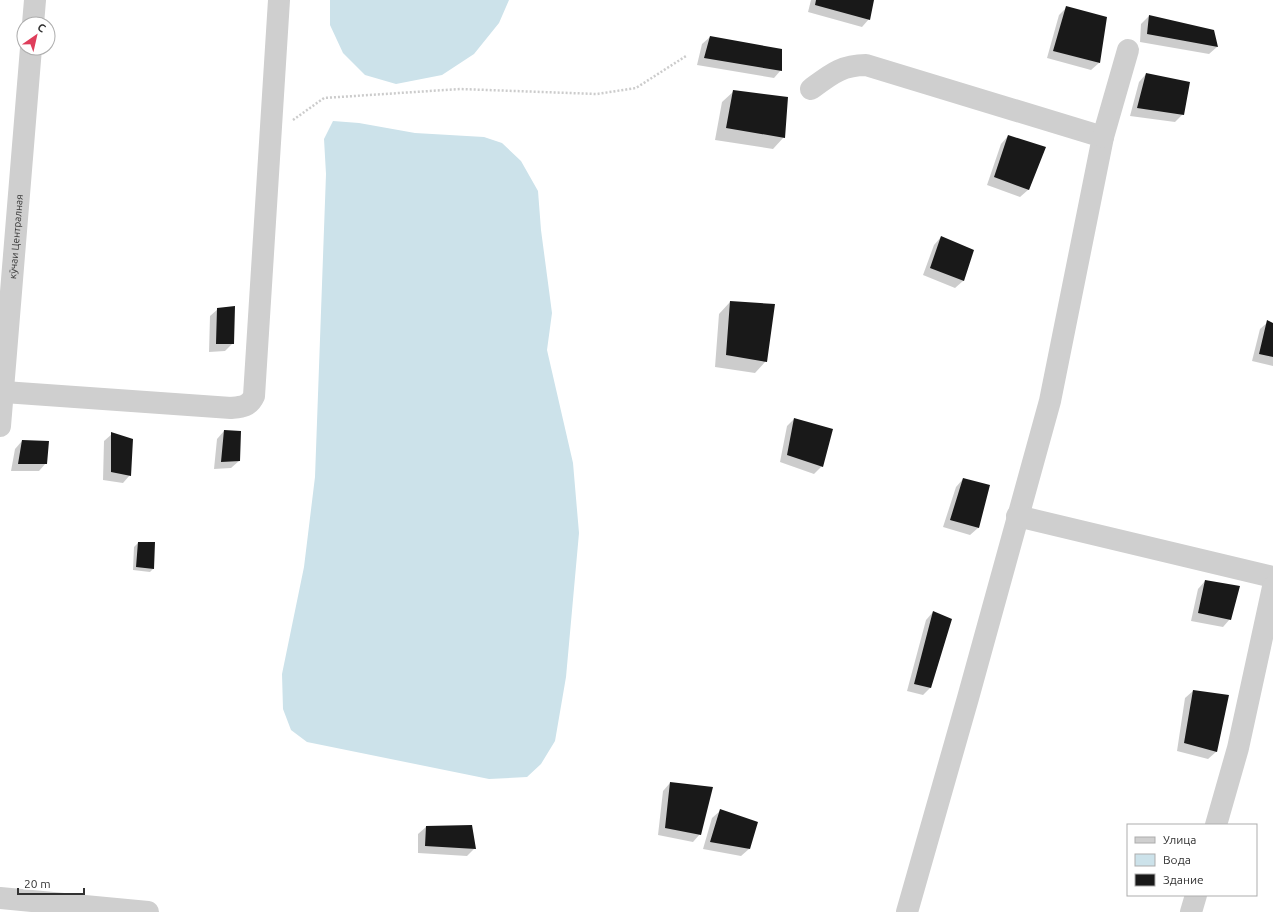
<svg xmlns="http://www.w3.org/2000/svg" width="1273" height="912" viewBox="0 0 1273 912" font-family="Ubuntu,sans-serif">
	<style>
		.water { fill: #cce2ea }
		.shadow { fill: #0003 }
		.building { fill: #191919 }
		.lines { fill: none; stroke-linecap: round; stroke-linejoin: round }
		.path { stroke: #ccc; stroke-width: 2.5; stroke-dasharray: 2 2; stroke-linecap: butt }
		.minor { stroke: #cfcfcf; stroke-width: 22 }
		.labels { text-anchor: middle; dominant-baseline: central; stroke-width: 4; stroke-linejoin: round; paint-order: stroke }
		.street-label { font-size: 10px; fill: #323232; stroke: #fff }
	</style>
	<rect width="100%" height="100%" fill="#fff"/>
	<path class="water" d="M330,0h179l-10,23 -25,31 -32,21 -46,9 -31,-9 -22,-22 -13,-28z
		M333,121l26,2 56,10 69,4 18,6 19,18 17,30 3,39 11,83 -5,37 26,113 6,70 -13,144 -11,64 -14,23 -14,13 -38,2 -182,-37 -16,-12 -8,-21 -1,-35 22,-107 11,-90 11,-303 -2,-35z"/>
	<path class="shadow" d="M811,0h62l-4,19 -7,8 -54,-15z
		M1066,8l33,55 -8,7 -44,-12 12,-43z
		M1149,16l64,15 4,16 -8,7 -69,-12 1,-18z
		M710,37l71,33 -7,8 -77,-13 5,-21z
		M1146,74l37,40 -8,8 -45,-6 9,-34z
		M734,91l50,46 -11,12 -58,-9 7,-38z
		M1008,136l37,12 -17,42 -8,7 -33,-12 14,-41z
		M941,237l32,14 -10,30 -8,7 -32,-13 11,-30z
		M730,302l36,59 -11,12 -40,-6 4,-53z
		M218,309l15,34 -8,8 -16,1 1,-36z
		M1268,322l5,3v41l-21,-5 8,-32z
		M794,419l28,47 -8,8 -34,-12 7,-36z
		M224,431l15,30 -8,7 -17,1 3,-30z
		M112,434l18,41 -7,8 -20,-3 1,-39z
		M22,441l24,22 -7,8h-28l4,-22z
		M963,479l26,7 -11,42 -8,7 -27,-8 13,-40z
		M138,543l16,25 -4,4 -17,-2 1,-23z
		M1205,581l25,38 -7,8 -32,-6 7,-32z
		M933,612l-3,76 -7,7 -16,-4 19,-71z
		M1193,691l35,5 -12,56 -8,7 -31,-8 8,-53z
		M670,783l30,51 -7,8 -35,-7 5,-44z
		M720,811l29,38 -8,7 -38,-7 9,-31z
		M426,827l49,21 -8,8 -49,-3v-19z"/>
	<path class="building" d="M816,0h58l-4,20 -55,-15z
		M1066,6l41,11 -7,46 -47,-12z
		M1149,15l65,15 4,17 -71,-13z
		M710,36l72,13v22l-78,-13z
		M1146,73l44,9 -6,33 -47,-7z
		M733,90l55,7 -3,41 -59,-10z
		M1008,135l38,12 -17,43 -35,-13z
		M941,236l33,14 -10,31 -34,-13z
		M730,301l45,3 -8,58 -41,-7z
		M235,306l-1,38h-18l1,-36z
		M1267,320l6,3v34l-14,-3z
		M794,418l39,11 -10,38 -36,-12z
		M224,430l17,1 -1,30 -19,1z
		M111,432l22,7 -2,37 -20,-4z
		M22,440l27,1 -2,23h-29z
		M963,478l27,7 -11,43 -29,-8z
		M138,542h17l-1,27 -18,-2z
		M1205,580l35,6 -9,34 -33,-7z
		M933,611l19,8 -21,69 -17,-4z
		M1193,690l36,5 -12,57 -33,-9z
		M670,782l43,5 -12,48 -36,-7z
		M720,809l38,13 -8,27 -40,-7z
		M472,825l4,24 -51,-3 1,-20z"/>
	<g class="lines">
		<path class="path" d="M293,120l31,-22 136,-9 137,5 39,-6 50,-32"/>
		<g class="minor">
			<path d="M33,24l2,-24"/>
			<path d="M811,89c19,-14 30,-24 55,-24l237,72 -53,264 -82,297 -61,214"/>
			<path d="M1103,137l25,-87"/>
			<path d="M4,392l227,16c10,-1 18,-1 23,-12l25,-396"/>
			<path id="s1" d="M0,426l31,-378"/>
			<path d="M1017,516l256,61"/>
			<path d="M1216,825l22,-77 35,-161"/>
			<path d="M0,898l148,14"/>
			<path d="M1191,912l5,-17"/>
		</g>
	</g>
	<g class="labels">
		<g class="street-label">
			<text stroke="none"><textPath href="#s1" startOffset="190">кӯчаи Централная</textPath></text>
		</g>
	</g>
	<rect x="1127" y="824" width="130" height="72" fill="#ffffff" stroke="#adadad"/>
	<rect x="1135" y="837" width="20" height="6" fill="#cfcfcf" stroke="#adadad"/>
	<text x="1163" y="844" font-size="12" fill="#323232">Улица</text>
	<rect x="1135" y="854" width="20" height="12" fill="#cce2ea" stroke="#adadad"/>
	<text x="1163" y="864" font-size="12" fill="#323232">Вода</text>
	<rect x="1135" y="874" width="20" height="12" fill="#191919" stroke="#adadad"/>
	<text x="1163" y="884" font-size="12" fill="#323232">Здание</text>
	<g transform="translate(36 36) rotate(34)"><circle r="19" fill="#ffffff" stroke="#adadad"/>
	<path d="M0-3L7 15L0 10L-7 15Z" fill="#df3e5b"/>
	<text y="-6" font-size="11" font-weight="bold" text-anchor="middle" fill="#323232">С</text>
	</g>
	<path d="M18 888v6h66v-6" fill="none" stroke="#323232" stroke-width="2"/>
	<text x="24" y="888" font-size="12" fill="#323232" stroke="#ffffff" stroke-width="3" paint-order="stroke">20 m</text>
</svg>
